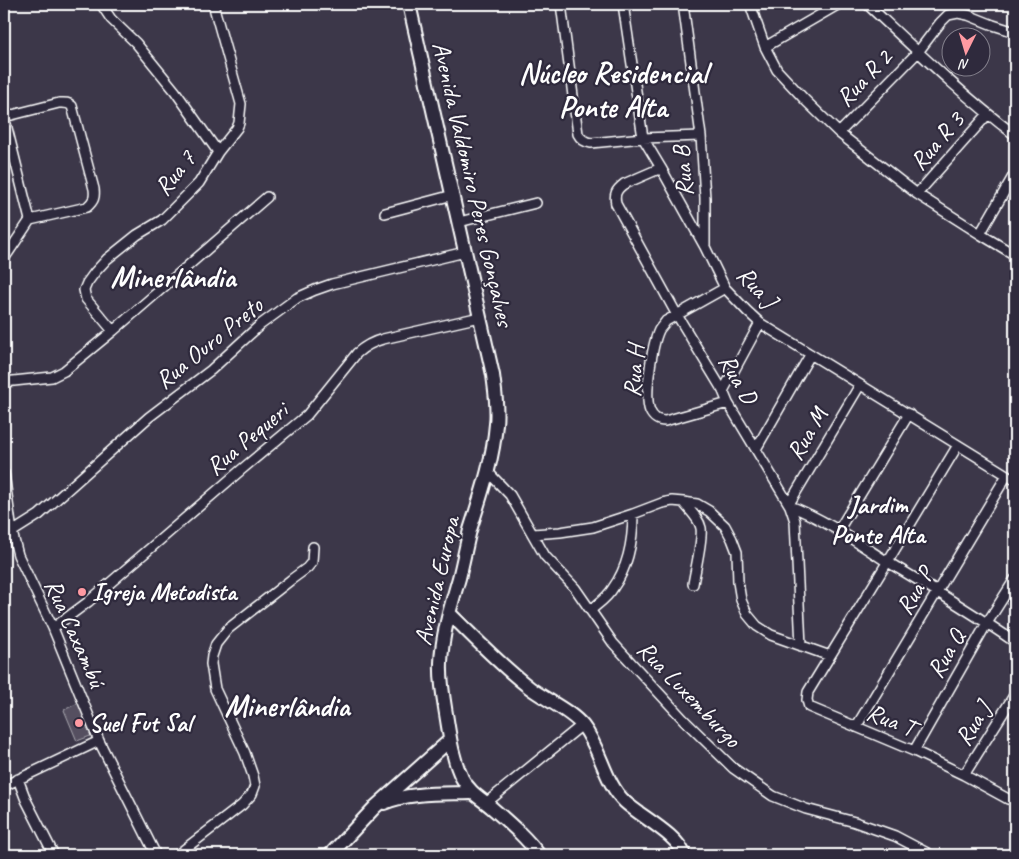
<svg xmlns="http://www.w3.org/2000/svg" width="1019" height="859" viewBox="0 0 1019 859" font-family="Caveat,sans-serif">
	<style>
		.green { fill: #555060; stroke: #aaa8b0 }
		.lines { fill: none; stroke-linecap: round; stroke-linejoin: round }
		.street-casing { stroke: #fff; stroke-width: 12 }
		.secondary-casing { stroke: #fff; stroke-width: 16 }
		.street { stroke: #2f2a3d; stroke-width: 9 }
		.secondary { stroke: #2f2a3d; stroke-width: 12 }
		.poi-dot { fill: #ff9aa2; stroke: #2f2a3d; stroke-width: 2 }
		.labels { text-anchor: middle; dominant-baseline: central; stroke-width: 4.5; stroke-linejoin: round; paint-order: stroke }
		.street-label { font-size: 25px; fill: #fff; stroke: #2f2a3d }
		.poi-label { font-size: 25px; font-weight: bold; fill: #fff; stroke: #2f2a3d; text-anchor: start }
		.neighbourhood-label { font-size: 26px; font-weight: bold; fill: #fff; stroke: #2f2a3d }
		.district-label { font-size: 30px; font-weight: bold; fill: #fff; stroke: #2f2a3d }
	</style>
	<rect width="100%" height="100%" fill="#3c3749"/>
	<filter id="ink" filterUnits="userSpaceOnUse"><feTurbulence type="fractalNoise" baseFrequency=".02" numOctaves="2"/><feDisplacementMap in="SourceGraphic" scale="10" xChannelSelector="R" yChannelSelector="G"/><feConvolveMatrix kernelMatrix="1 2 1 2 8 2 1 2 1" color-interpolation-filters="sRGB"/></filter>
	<g filter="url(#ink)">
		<path class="green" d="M80,702l13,33 -16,6 -13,-31z"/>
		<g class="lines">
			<defs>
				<path id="street" d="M101,4l10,15 25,24 39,48 43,61
					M561,4l17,130c3,6 7,8 13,9l52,-5 58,-2
					M623,4l20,134 18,30 44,79 20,41 22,23 13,12 255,157
					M683,4l18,132 4,62v47
					M750,4l15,43 12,23 29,31 33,32 78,61 63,40 35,21
					M867,4c48,45 95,91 148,131
					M765,47l74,-43
					M4,116l26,104 -26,39
					M4,117l55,-14c5,0 9,-1 13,3l22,83c1,8 0,12 -7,18l-57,13
					M839,133l79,-81 22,-29 8,-8 10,-2 10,2 25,10 22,7
					M661,168l-37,16c-8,6 -10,10 -8,20l61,111 46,76 5,12 62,103 5,15 6,125
					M917,194l71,-80
					M385,213l68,-18
					M459,222l77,-19
					M980,234l35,-61
					M725,288l-59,33c-2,3 -5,6 -7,9 -7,15 -15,66 -9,81 3,7 9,10 15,10l63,-18
					M113,331l-27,-32 -2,-9 3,-7 8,-11 12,-13 30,-24 25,-15 37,-37 19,-31 19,-24 2,-5 2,-19 -28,-100
					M4,382l48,-5 12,-6 49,-40 154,-134
					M723,391l37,-68
					M958,445l-70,116 -80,131 -1,8 2,7 105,44 50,24 44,24 7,1
					M756,449l54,-94
					M488,472l22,23 35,61 30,32 38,55 71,77 49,48 40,28 33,13 49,13 40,14 36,19
					M4,473l8,59 6,23 35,73 46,113 57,114
					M683,502c6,8 16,16 18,26 2,11 -6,43 -8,56
					M789,504l71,-119
					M790,506c34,13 65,35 96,55 44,26 87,52 129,81
					M838,531l71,-117
					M12,532l27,-17 110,-98 62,-47 49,-45 37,-27 18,-8 17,-6 133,-32
					M533,534l27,-2 33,-5 40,-13 29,-11 10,-2 11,1 14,2 12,7 16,15 7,13 5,13 1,30 3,18 6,14 10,12 14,9 59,21
					M591,610c8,-7 17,-13 22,-22 16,-22 20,-48 20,-74
					M53,628l35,-26 153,-132 66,-55 50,-62c8,-7 15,-11 26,-14l97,-22
					M856,727l151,-252
					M914,751l73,-128 28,-44
					M964,775l51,-81
					M18,779l8,21 28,55
					M4,786l95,-45
					M486,803l96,-78
					M177,855l65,-50 10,-11 3,-8 -2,-10 -8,-23 -30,-64 -4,-25 1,-8 4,-12 12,-15 64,-50 15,-11 5,-6 1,-15"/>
				<path id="secondary" d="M409,4l84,371c2,16 5,33 3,49 -3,37 -15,71 -26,106 -4,16 -7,32 -11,48 -8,28 -17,56 -18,85 -1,19 3,38 6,57 3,19 6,40 15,58 8,15 17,19 29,29 17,15 35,30 48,48
					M449,613c26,25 52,53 81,75 16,12 41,23 53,38 18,23 21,56 42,76 15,14 54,34 59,53
					M384,803c25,-11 59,-9 87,-10
					M330,855l45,-48 75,-67"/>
			</defs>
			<use href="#street" class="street-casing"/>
			<use href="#secondary" class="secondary-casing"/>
			<use href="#street" class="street"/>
			<use href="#secondary" class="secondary"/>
		</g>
	</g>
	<g class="poi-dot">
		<circle cx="82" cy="592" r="5"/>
		<circle cx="79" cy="723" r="5"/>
	</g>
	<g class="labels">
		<g class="street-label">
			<text transform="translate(864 78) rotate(-46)">Rua R 2</text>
			<text transform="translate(937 141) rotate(-49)">Rua R 3</text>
			<text transform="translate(683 171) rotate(-94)">Rua B</text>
			<text transform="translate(175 173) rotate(-51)">Rua 7</text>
			<text transform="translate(473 184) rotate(77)">Avenida Valdomiro Peres Gonçalves</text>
			<text transform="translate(757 287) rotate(47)">Rua J</text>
			<text transform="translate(209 343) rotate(-39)">Rua Ouro Preto</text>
			<text transform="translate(634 371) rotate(-85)">Rua H</text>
			<text transform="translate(738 379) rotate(60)">Rua D</text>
			<text transform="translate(807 434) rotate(-59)">Rua M</text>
			<text transform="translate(247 439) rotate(-40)">Rua Pequeri</text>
			<text transform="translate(437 581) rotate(-77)">Avenida Europa</text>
			<text transform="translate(915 591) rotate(-59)">Rua P</text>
			<text transform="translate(75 633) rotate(66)">Rua Caxambú</text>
			<text transform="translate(946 654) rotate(-60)">Rua Q</text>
			<text transform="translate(689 694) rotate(46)">Rua Luxemburgo</text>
			<text transform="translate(891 720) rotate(22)">Rua T</text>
			<text transform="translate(973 724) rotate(-58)">Rua J</text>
		</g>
		<g class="poi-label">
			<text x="92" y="592">Igreja Metodista</text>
			<text x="89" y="723">Suel Fut Sal</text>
		</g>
		<g class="neighbourhood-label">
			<text x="878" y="504">Jardim<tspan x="878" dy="30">Ponte Alta</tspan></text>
		</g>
		<g class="district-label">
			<text x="613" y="73">Núcleo Residencial<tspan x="613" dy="34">Ponte Alta</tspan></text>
			<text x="173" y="277">Minerlândia</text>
			<text x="287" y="706">Minerlândia</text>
		</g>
	</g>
	<rect width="1019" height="859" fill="none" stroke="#2f2a3d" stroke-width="20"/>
	<rect x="10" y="10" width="999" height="839" fill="none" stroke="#fff" stroke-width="2" filter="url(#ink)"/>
	<g transform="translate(966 52) rotate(185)"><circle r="24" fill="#2f2a3d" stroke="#827f8b"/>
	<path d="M0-4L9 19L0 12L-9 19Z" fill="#ff9aa2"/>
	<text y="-8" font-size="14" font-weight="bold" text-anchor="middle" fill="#ffffff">N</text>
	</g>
</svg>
